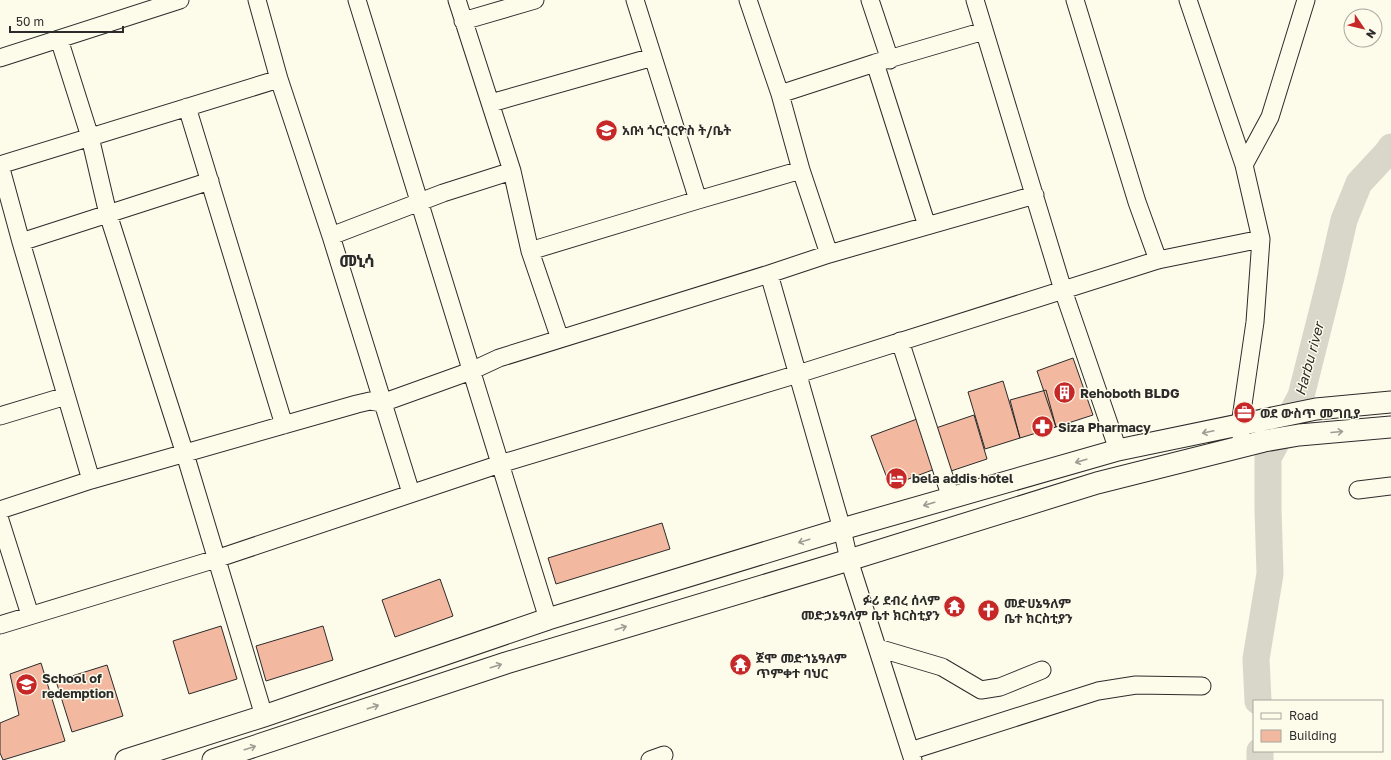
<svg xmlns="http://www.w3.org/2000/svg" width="1391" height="760" viewBox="0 0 1391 760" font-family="'Golos Text','Noto Sans Ethiopic',sans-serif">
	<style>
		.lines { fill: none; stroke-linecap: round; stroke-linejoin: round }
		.river { stroke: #d8d7c9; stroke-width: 27 }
		.building { fill: #f2b8a0; stroke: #2b2b2b }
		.minor-casing { stroke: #2b2b2b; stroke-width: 19 }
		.major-casing { stroke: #2b2b2b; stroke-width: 23 }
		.minor { stroke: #fdfbea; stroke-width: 17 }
		.major { stroke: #fdfbea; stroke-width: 21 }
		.oneway { stroke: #9e9d94 }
		.labels { text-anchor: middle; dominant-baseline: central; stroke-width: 3; stroke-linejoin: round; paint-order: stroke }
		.poi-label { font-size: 13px; font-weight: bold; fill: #2b2b2b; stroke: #fdfbea; text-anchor: start }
		.water-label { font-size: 14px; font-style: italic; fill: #2b2b2b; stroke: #fdfbea }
		.district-label { font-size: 17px; font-weight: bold; fill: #2b2b2b; stroke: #fdfbea }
	</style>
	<rect width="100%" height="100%" fill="#fdfbea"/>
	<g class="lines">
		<path class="river" d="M1258,701l-2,-42 14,-85 -2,-66v-50l33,-62 30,-119 13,-57 15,-37 27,-29 5,-7
			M1260,751v9"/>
	</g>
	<path class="building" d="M1073,358l20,57 -37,12 -19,-56z
		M1003,381l17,57 -35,11 -17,-57z
		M1046,390l10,37 -36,11 -10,-38z
		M974,415l13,44 -36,12 -15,-43z
		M917,419l18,50 -45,17 -19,-50z
		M662,523l8,26 -114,35 -8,-26z
		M440,579l13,37 -58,21 -13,-37z
		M221,626l16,53 -48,15 -16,-53z
		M323,626l10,34 -67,21 -10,-35z
		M41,663l24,78 -62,19 -3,-7v-30l19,-8 -9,-41z
		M107,665l16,51 -51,16 -16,-51z"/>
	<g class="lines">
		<defs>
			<path id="minor" d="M257,0l22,79 52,157 112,-43 69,-22
				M357,0l191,619
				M457,0l55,171 18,80 30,88
				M635,0l63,200
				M748,0l32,94 21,76 28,84 -60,20 73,255 7,31 64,200
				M870,0l20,60
				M975,0l88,290 55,160
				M1075,0l62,202 21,58
				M1188,0l56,165 17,74 -6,83 -15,103 1,11
				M463,21l72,-21
				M59,39l31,98 18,77 77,240 79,262
				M0,58l180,-58
				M875,63l52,163
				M780,94l95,-31 109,-32
				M491,103l162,-46
				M187,107l97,318
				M0,165l21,77 70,238
				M0,165l279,-86
				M1244,165l26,-48 36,-117
				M331,236l80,257
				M21,242l189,-61
				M530,251l168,-51 103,-30
				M829,254l206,-59
				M900,341l51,157
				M0,416l66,-20
				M1358,490l33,-4
				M0,510l91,-30 266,-76 13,-3 12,2 89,-32 28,-13 270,-84
				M0,520l30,95
				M0,625l216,-66 284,-95 298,-90 360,-114 103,-21
				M878,648l64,19 39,23 19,-3 42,-17
				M910,751l188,-60 38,-6 66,1
				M650,760l14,-5"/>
			<path id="major" d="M126,760l138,-44 284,-97 294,-90 276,-79 198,-41 75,-7
				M213,760l293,-97 343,-103 248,-77 167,-42 35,-6 92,-8"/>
		</defs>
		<use href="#minor" class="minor-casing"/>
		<use href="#major" class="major-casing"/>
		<use href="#minor" class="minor"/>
		<use href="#major" class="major"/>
	</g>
	<defs><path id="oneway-shaft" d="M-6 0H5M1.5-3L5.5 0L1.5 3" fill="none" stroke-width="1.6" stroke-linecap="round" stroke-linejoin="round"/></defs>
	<g class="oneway">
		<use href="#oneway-shaft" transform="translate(1208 432) rotate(168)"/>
		<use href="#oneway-shaft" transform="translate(1337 432) rotate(-5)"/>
		<use href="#oneway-shaft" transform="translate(1081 461) rotate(164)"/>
		<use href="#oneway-shaft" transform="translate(929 504) rotate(164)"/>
		<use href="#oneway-shaft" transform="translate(804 541) rotate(163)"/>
		<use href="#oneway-shaft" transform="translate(621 628) rotate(-17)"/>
		<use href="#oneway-shaft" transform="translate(496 666) rotate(-18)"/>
		<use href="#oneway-shaft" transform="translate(373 707) rotate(-18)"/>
		<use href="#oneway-shaft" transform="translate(250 748) rotate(-18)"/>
	</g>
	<defs>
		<symbol id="school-disc" viewBox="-11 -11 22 22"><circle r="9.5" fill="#c62828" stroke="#fdfbea"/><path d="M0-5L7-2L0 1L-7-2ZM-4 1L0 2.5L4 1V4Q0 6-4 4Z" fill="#fff"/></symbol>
		<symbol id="building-disc" viewBox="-11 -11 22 22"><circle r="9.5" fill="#c62828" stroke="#fdfbea"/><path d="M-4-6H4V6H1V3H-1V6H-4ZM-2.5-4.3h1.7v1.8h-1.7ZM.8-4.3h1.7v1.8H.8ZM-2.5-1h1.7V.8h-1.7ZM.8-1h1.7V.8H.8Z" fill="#fff"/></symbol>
		<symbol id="office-disc" viewBox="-11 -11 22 22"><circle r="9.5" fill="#c62828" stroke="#fdfbea"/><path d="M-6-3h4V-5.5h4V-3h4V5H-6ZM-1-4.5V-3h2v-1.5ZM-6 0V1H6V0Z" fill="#fff"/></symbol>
		<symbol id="pharmacy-disc" viewBox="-11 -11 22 22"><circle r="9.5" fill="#c62828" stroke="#fdfbea"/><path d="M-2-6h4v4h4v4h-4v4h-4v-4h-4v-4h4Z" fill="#fff"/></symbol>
		<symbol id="hotel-disc" viewBox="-11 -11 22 22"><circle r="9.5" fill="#c62828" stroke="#fdfbea"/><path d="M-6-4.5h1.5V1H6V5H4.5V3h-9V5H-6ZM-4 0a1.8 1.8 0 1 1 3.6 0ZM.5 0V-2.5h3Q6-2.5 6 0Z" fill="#fff"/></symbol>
		<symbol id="temple-disc" viewBox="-11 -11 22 22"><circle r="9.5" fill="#c62828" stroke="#fdfbea"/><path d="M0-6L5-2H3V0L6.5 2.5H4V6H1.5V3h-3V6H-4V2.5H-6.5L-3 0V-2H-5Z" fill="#fff"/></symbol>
		<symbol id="church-disc" viewBox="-11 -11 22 22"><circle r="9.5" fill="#c62828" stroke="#fdfbea"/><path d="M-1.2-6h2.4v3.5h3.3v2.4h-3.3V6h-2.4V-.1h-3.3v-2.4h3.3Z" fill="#fff"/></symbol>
	</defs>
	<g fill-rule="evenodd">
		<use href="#school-disc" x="594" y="118" width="25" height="25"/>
		<use href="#building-disc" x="1052" y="380" width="25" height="25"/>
		<use href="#office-disc" x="1232" y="400" width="25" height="25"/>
		<use href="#pharmacy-disc" x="1030" y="414" width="25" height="25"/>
		<use href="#hotel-disc" x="884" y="466" width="25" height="25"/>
		<use href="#temple-disc" x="942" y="594" width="25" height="25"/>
		<use href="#church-disc" x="976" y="598" width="25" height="25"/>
		<use href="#temple-disc" x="728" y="652" width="25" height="25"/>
		<use href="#school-disc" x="14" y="672" width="25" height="25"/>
	</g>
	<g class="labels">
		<g class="poi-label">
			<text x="622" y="130">አቡነ ጎርጎርዮስ ት/ቤት</text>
			<text x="1080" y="393">Rehoboth BLDG</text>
			<text x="1260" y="413">ወደ ውስጥ መግቢያ</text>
			<text x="1058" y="427">Siza Pharmacy</text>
			<text x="912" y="478">bela addis hotel</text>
			<text x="940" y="600" text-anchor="end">ፉሪ ደብረ ሰላም<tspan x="940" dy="15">መድኃኔዓለም ቤተ ክርስቲያን</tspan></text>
			<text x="1004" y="603">መድሀኔዓለም<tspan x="1004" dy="15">ቤተ ክርስቲያን</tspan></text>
			<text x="756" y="658">ጀሞ መድኀኔዓለም<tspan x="756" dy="15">ጥምቀተ ባህር</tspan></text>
			<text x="42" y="678">School of<tspan x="42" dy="15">redemption</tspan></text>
		</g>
		<g class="water-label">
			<text transform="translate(1309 359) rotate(-75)">Harbu river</text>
		</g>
		<g class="district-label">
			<text x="357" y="260">መኒሳ</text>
		</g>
	</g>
	<rect x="1253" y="700" width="130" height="52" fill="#fdfbea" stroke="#a9a89e"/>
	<rect x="1261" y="713" width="20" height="6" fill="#fdfbea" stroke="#a9a89e"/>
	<text x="1289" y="720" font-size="12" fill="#2b2b2b">Road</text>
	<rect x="1261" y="730" width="20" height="12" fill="#f2b8a0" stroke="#a9a89e"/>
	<text x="1289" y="740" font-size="12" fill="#2b2b2b">Building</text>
	<g transform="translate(1363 28) rotate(125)"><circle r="19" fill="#fdfbea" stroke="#a9a89e"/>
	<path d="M0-3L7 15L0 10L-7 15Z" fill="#c62828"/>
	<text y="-6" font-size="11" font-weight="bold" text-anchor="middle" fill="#2b2b2b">N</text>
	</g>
	<path d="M10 26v6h113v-6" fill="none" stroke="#2b2b2b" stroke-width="2"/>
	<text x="16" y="26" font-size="12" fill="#2b2b2b" stroke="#fdfbea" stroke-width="3" paint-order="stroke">50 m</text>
</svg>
